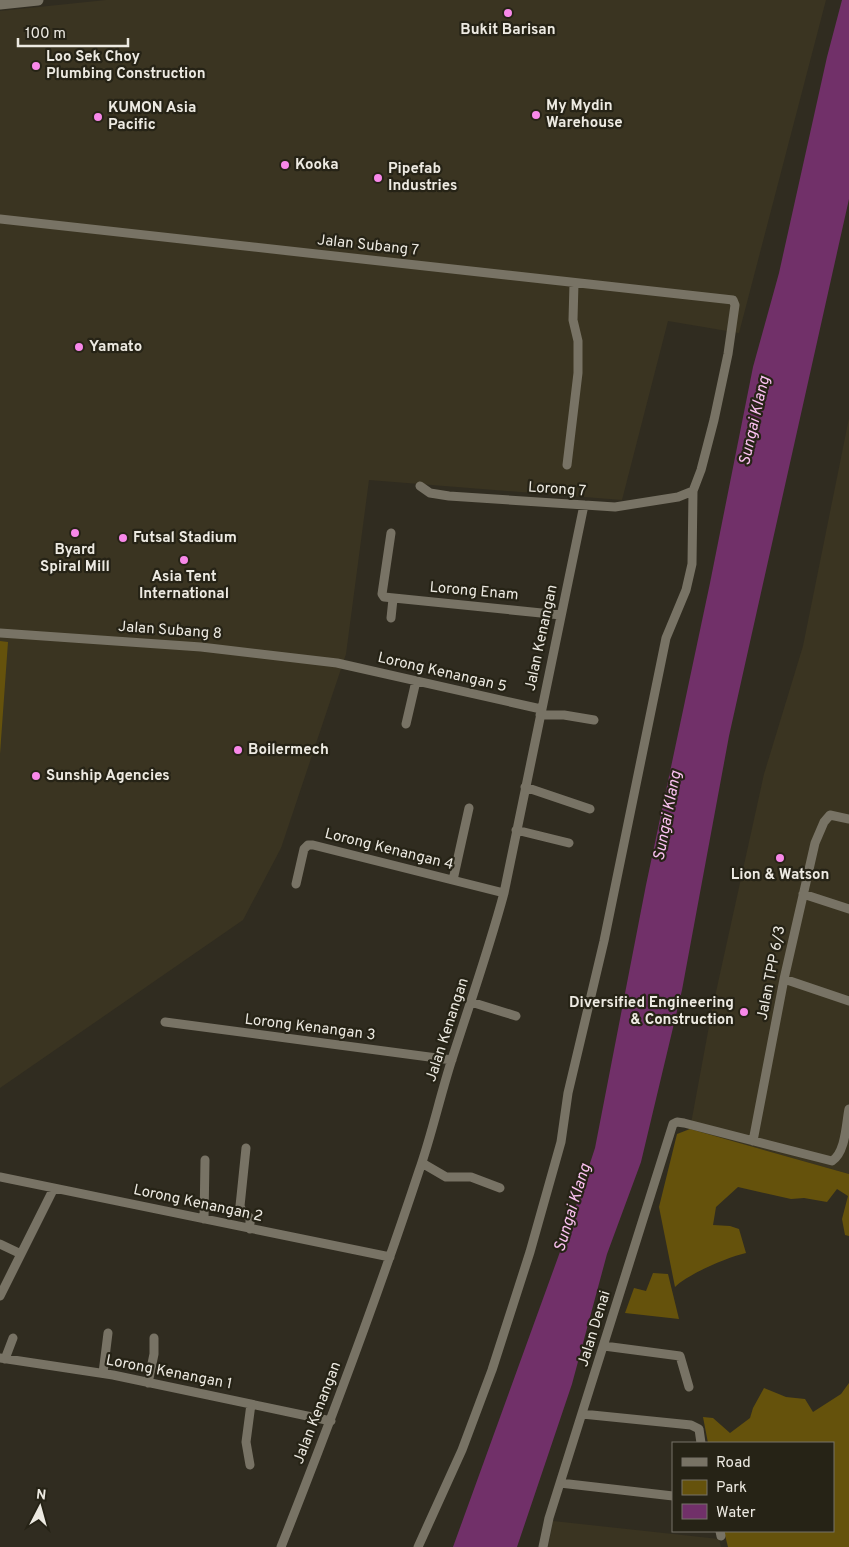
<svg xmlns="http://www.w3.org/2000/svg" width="849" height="1547" viewBox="0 0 849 1547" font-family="Overpass,sans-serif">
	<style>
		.built { fill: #3a3421 }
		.green { fill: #65520c }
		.water { fill: #713069 }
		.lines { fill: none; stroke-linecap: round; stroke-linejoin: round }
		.minor { stroke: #787365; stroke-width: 9 }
		.tertiary { stroke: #787365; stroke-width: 11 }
		.poi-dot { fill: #f888e9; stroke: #262316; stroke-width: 2 }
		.labels { text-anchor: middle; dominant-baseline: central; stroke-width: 4.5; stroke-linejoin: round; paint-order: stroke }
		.poi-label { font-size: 15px; font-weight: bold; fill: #edeae2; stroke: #262316; text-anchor: start }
		.street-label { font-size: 15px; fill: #edeae2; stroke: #262316 }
		.water-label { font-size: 16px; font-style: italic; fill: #fbc1f1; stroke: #262316 }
	</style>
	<rect width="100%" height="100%" fill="#302c20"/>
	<path class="built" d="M106,0h720l-87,333 -71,-12 -46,179 -253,-20 -23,174 -65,194 -38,72 -243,168v-1077z
		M849,418v756l-159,-45 22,-119 52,-236 39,-128z
		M553,1521l166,18 2,8h-173z"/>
	<path class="green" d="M0,641l8,1 -8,112z
		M690,1129l159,45v62l-4,-1 -3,-16 6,-23 -11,-7 -10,13 -23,-4 -13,1 -53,-12 -22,20 -3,18 17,1 9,3 7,24c-18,4 -58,21 -71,34l-16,-80 18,-73z
		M653,1273l15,1 11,45 -54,-6 9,-25 12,3z
		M849,1383v164h-121l-4,-16h109v-88h-125l-5,-26 10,1 17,15 20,-15 3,-10 11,-20 22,9 19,2 8,13 28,-18z"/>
	<path class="water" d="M842,0h7v199l-120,537 -47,254 -41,172 -34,92 -35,130 -55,163h-64l116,-320 26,-79 51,-263 64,-302 43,-216 26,-94 48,-216z"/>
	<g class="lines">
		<path class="minor" d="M0,219l733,81 2,5 -7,49 -14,66 -13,50 -8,21 -1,73 -6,26 -20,48 -62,303 -36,152 -7,49 -31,110 -38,118 -30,80 -44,97
			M567,465l11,-92v-32l-5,-21 1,-37
			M420,486l10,7 19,3 166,11 63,-10 15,-6
			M391,533l-9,61 2,3 177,18
			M391,618l2,-19
			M0,633l201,14 136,16 204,46
			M540,715h24l30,5
			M406,724l10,-43
			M525,787l65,22
			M516,830l53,13
			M453,880l16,-72
			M296,884l8,-35 4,-4h5l191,48
			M803,894l46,15
			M784,979l65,22
			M471,1002l45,14
			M165,1022l287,38
			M753,1141l31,-162 31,-136 9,-21 6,-7 19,4
			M246,1148l-6,58 2,5 8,7v11
			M422,1163l24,14h25l29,11
			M0,1177l390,80
			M204,1219l1,-59
			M0,1244l21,10
			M0,1296l54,-108
			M604,1346l76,10 9,31
			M0,1358l113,17 218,46
			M5,1359l8,-21
			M103,1373l5,-40
			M148,1383l6,-29v-16
			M582,1414l109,11 8,4 2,14
			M250,1465l-4,-23 5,-38
			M560,1483l113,13
			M720,1531l1,5
			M281,1547c49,-124 96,-249 138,-376 13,-37 21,-75 33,-112 18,-56 37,-110 52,-166l80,-388
			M543,1547l6,-29 124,-394 4,-2 7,1 148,38c14,-9 14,-38 17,-52"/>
		<path class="tertiary" d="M0,4l38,-4"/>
	</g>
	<g class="poi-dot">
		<circle cx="508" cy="13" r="5"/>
		<circle cx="36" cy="66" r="5"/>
		<circle cx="536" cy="115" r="5"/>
		<circle cx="98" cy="117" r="5"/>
		<circle cx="285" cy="165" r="5"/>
		<circle cx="378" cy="178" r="5"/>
		<circle cx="79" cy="347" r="5"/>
		<circle cx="75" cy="533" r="5"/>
		<circle cx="123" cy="538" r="5"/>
		<circle cx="184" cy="560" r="5"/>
		<circle cx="238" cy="750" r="5"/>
		<circle cx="36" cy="776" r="5"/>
		<circle cx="780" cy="858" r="5"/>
		<circle cx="744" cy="1012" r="5"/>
	</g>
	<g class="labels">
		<g class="poi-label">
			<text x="508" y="30" text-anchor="middle">Bukit Barisan</text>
			<text x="46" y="57">Loo Sek Choy<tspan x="46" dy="17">Plumbing Construction</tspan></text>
			<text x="546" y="106">My Mydin<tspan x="546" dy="17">Warehouse</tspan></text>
			<text x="108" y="108">KUMON Asia<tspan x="108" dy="17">Pacific</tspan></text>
			<text x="295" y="165">Kooka</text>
			<text x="388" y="169">Pipefab<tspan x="388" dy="17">Industries</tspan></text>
			<text x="89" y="347">Yamato</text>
			<text x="133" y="538">Futsal Stadium</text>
			<text x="75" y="550" text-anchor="middle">Byard<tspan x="75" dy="17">Spiral Mill</tspan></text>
			<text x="184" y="577" text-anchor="middle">Asia Tent<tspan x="184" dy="17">International</tspan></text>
			<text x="248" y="750">Boilermech</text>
			<text x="46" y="776">Sunship Agencies</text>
			<text x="780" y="875" text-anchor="middle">Lion &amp; Watson</text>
			<text x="734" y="1003" text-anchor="end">Diversified Engineering<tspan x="734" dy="17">&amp; Construction</tspan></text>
		</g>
		<g class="street-label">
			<text transform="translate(368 246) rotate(6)">Jalan Subang 7</text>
			<text transform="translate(557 490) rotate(4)">Lorong 7</text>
			<text transform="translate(474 592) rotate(5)">Lorong Enam</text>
			<text transform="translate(170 631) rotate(4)">Jalan Subang 8</text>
			<text transform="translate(542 638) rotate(-78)">Jalan Kenangan</text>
			<text transform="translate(442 673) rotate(13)">Lorong Kenangan 5</text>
			<text transform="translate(389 850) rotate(14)">Lorong Kenangan 4</text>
			<text transform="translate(772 973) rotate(-79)">Jalan TPP 6/3</text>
			<text transform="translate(310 1028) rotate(7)">Lorong Kenangan 3</text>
			<text transform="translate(448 1030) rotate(-72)">Jalan Kenangan</text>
			<text transform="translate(198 1204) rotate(12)">Lorong Kenangan 2</text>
			<text transform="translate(595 1329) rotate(-73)">Jalan Denai</text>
			<text transform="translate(169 1373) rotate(11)">Lorong Kenangan 1</text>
			<text transform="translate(318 1413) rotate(-69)">Jalan Kenangan</text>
		</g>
		<g class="water-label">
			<text transform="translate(755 421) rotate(-77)">Sungai Klang</text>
			<text transform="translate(668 816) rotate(-79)">Sungai Klang</text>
			<text transform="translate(573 1208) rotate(-73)">Sungai Klang</text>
		</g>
	</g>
	<rect x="672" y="1442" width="162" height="90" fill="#262316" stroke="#767368"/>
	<rect x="682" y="1458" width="25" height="8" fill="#787365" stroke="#767368"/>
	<text x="716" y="1467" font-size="15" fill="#edeae2">Road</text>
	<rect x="682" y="1480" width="25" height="15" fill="#65520c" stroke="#767368"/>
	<text x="716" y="1492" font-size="15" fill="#edeae2">Park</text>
	<rect x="682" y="1504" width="25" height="15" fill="#713069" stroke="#767368"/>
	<text x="716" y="1517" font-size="15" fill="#edeae2">Water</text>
	<g transform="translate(40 1507) rotate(6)" stroke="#262316" stroke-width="4" paint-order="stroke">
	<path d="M0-4L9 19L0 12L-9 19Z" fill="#edeae2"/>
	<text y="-8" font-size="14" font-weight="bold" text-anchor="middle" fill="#edeae2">N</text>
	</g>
	<path d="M18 38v8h110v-8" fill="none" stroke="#edeae2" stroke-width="2.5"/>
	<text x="25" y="38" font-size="15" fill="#edeae2" stroke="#262316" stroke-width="4" paint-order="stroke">100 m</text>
</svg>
